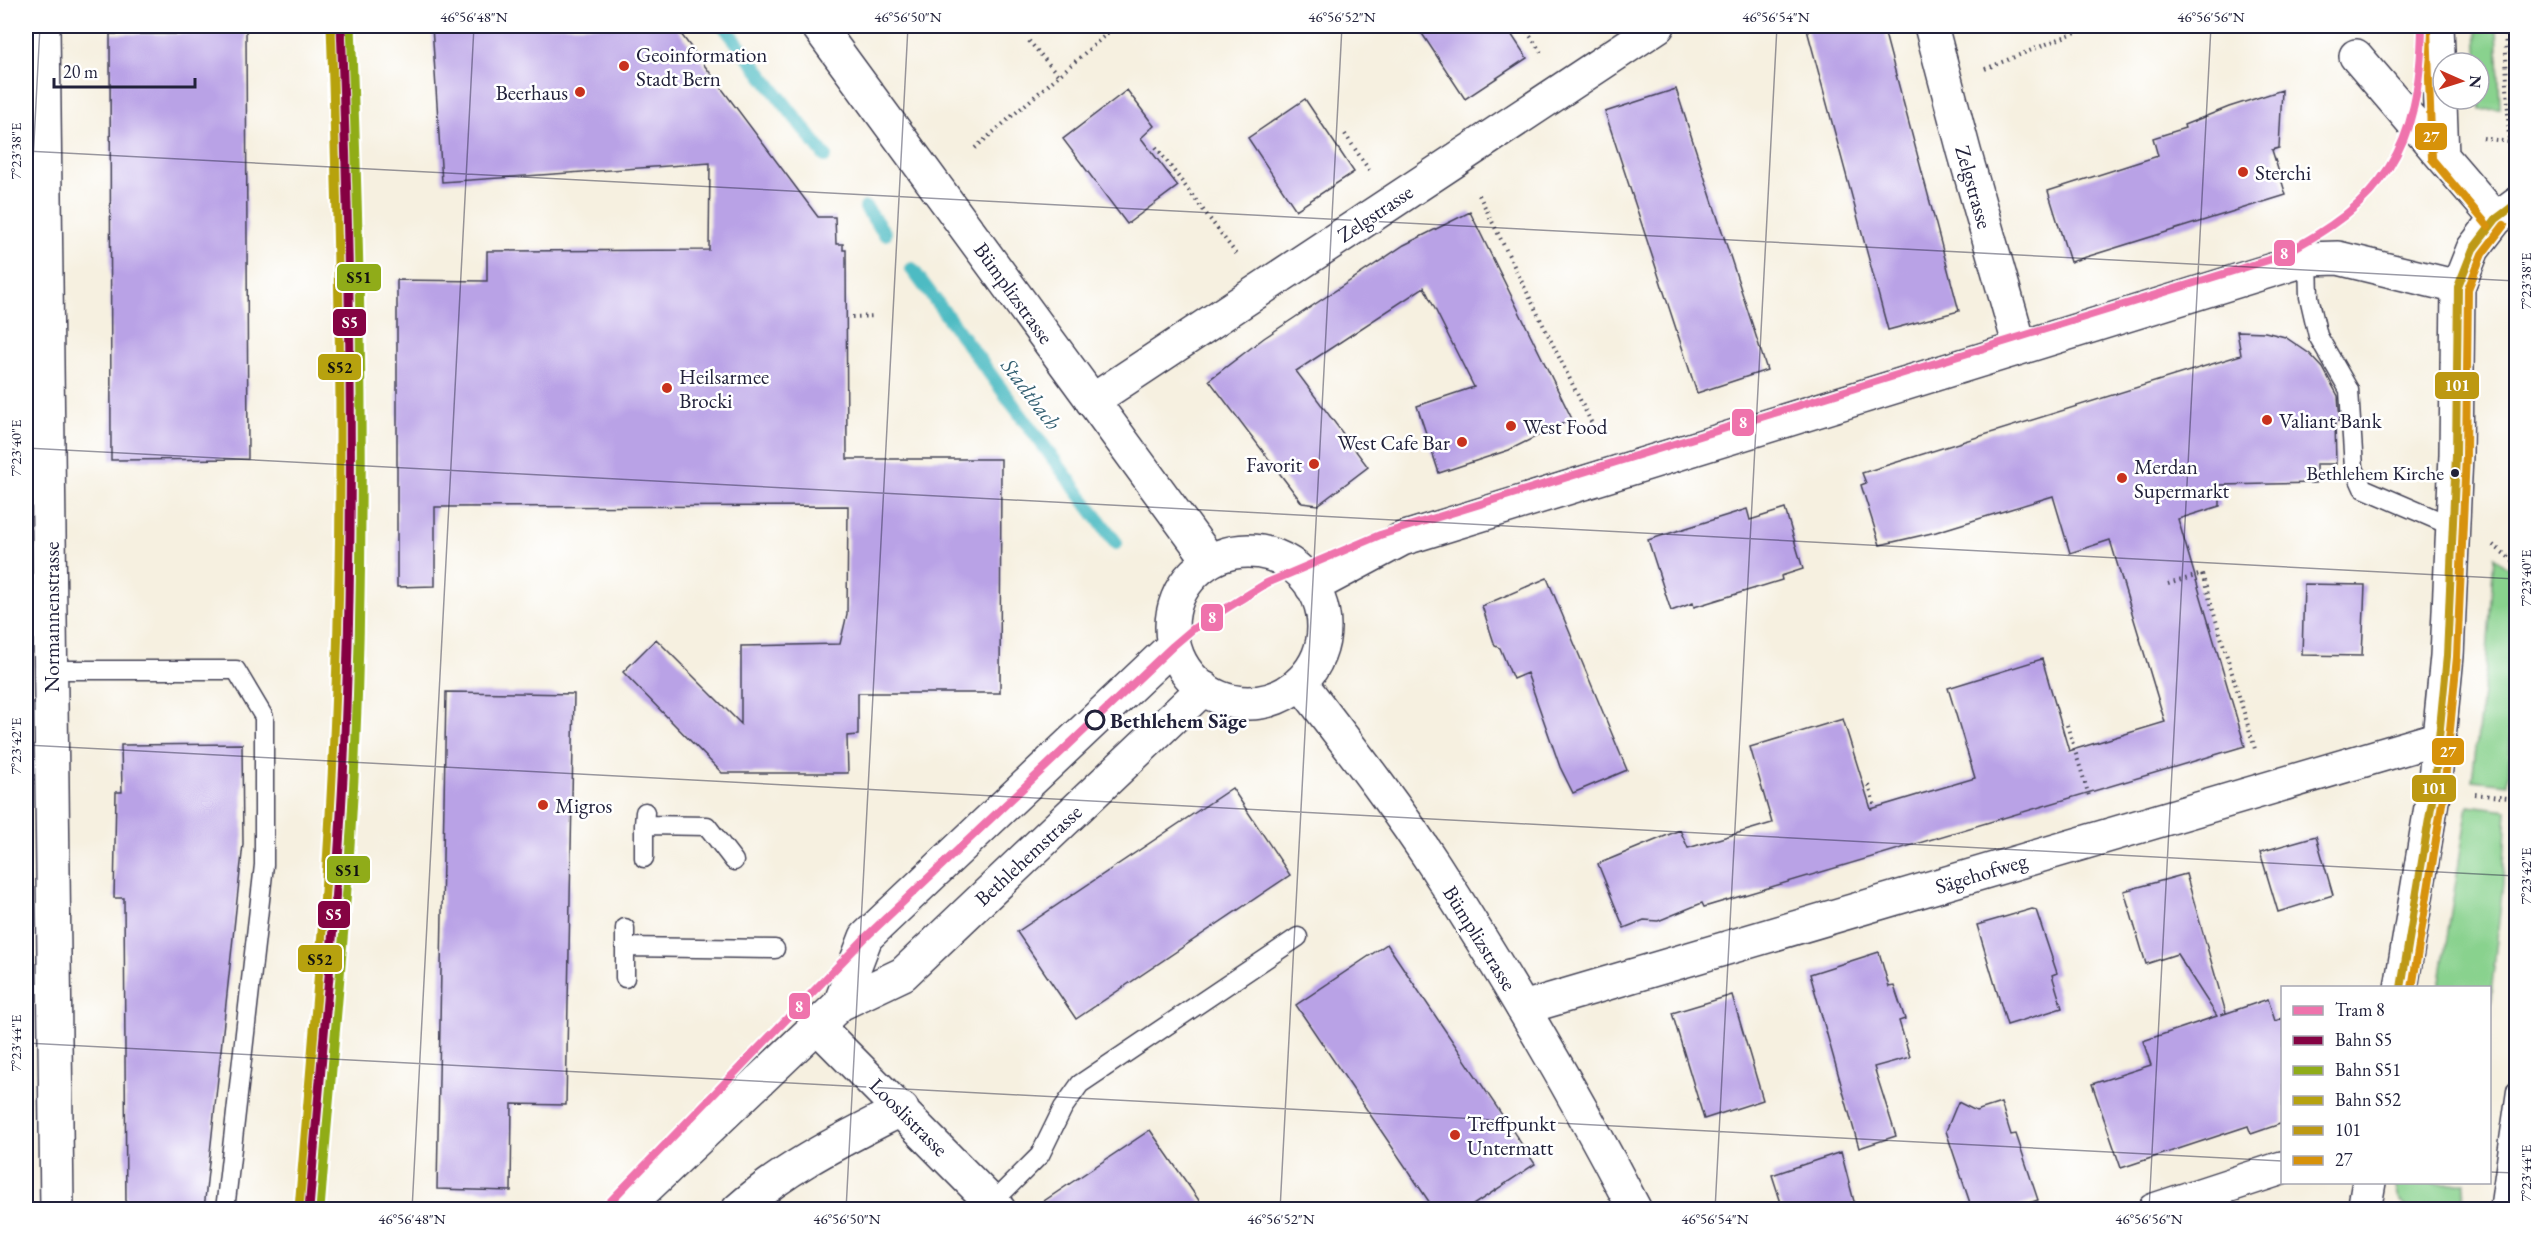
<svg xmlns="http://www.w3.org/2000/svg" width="2542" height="1235" viewBox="0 0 2542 1235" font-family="'EB Garamond',serif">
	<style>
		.green { fill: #89d28e; stroke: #567a64; stroke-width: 1.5 }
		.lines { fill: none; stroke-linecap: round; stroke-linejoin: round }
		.stream { stroke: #4dbbc3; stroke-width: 14 }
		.building { fill: #b9a2e6 }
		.service-casing { stroke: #424154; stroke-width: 21 }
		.minor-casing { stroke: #424154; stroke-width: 36 }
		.tertiary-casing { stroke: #424154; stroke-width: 36 }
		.path { stroke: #424154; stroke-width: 4; stroke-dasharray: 1.5 4.5; stroke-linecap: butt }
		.service { stroke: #fff; stroke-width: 18 }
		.minor { stroke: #fff; stroke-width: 33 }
		.tertiary { stroke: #fff; stroke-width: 33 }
		.bus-1-casing { stroke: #fff; stroke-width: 12 }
		.bus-2-casing { stroke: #fff; stroke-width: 12 }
		.bus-1 { stroke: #bd9912; stroke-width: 8 }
		.bus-2 { stroke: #d79209; stroke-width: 8 }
		.rail-1-casing { stroke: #fff; stroke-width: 14 }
		.rail-2-casing { stroke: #fff; stroke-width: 14 }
		.rail-3-casing { stroke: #fff; stroke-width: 14 }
		.rail-1 { stroke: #850343; stroke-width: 9 }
		.rail-2 { stroke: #90ac19; stroke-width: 9 }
		.rail-3 { stroke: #b7a20f; stroke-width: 9 }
		.tram-1-casing { stroke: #fff; stroke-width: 12 }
		.tram-1 { stroke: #ef73ac; stroke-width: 8 }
		.ticks { fill: none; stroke: #22223b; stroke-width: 1.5; stroke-opacity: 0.45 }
		.poi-dot { fill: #c8321e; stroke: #fff; stroke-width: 2 }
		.bus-dot { fill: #22223b; stroke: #fff; stroke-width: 2 }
		.stop-dot { fill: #fff; stroke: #22223b; stroke-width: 3 }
		.labels { text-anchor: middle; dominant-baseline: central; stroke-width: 5; stroke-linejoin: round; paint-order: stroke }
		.bus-label { font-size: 20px; fill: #22223b; stroke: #fff; text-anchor: end }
		.poi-label { font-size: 21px; fill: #22223b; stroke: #fff; text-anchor: start }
		.street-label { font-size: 21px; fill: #22223b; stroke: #fff }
		.stop-label { font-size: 21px; font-weight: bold; fill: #22223b; stroke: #fff; text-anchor: start }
		.water-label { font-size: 22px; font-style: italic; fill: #335f71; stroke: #fff }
		.line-badge { stroke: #fff; stroke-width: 2 }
		.badge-label { font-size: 16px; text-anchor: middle; font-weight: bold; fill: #fff }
		.pale-badge-label { font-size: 16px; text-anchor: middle; font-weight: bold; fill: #111 }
		.neatline { fill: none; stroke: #22223b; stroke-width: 2 }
		.ticks-label { font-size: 15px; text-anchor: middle; fill: #22223b }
	</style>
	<rect width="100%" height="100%" fill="#fff"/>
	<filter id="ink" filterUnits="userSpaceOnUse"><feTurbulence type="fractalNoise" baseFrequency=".0167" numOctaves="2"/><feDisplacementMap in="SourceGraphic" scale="12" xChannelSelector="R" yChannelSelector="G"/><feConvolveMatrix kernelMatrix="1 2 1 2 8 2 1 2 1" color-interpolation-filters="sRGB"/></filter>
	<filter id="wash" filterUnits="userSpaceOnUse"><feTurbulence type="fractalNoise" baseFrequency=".008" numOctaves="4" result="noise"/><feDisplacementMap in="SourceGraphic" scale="24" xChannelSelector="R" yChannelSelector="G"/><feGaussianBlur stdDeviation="1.35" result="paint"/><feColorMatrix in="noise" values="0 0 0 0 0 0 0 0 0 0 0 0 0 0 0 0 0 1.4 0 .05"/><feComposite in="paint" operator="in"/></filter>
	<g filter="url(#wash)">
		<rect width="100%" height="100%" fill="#f6f0e0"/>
		<path class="green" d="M2476,26h21l3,83 -20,1z
			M2494,557l21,16v90l-7,121 -36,-4 14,-112z
			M2468,805l39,5 -4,73 -13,122v-17l-51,-1z
			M2395,1183h70l-4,26h-53l-9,-10z"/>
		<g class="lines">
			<path class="stream" d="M724,26l101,130
				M866,208l19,26
				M912,269l204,274"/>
		</g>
		<g id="blocks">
			<path class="building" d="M195,26h51l2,433 -137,1 -1,-426h85z
				M432,26h243l143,191h17l1,27h7v6h3l1,209h154l-1,234h-142v42l-11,1 1,37h-126l-99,-101 33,-33 85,85v-78l99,-2 7,-30 1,-108 -413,1v79l-38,1v-307l90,1v-30l222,-1 1,-87 -268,19z
				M1417,26h89l21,32 -62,41z
				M1806,26h77l76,285 -71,19z
				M1676,89l91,281 -70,23 -92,-281z
				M1127,90l27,36 -13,12 37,48 -51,38 -64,-85z
				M2282,90l-3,58 -7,2 14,45 -216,67 -22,-71 110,-35 -5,-18 32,-10 -1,-3 45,-18z
				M1305,99l49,73 -58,38 -48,-72z
				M1470,212l102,207 -63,31 -70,23 -22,-67 57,-19 -50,-100 -128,84 72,96 -50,38 -16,-2 -93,-123 55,-42 140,-93z
				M2237,331l28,1 20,5 25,17 13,14 15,28 2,25h-5l1,43h-20v19l-96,2v21l-42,13 67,227 -541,161 -2,-4 -44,18 -14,-1 -20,8 -26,-64 82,-34 8,18 84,-25 -22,-76 93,-28 28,90 50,-15 54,-16 -27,-90 94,-29 27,92 96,-29 -55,-182 -40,13 -17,-57 -117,36 -56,13 -19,-60 5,-2 -4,-10 379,-118z
				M1747,509l3,11 35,-11 18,60 -22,7 1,4 -88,27 -1,-4 -22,8 -23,-71z
				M1547,578l80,192 -54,23 -13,-26 -33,-94 -14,6 -13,-31 -5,-2 -13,-40z
				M2304,584l61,1 -3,71 -60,-1z
				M446,692l128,2 -8,411 -54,-1 -1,87 -74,-2z
				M242,744l1,100 -39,365h-78l-2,-311h-10l2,-106h6l-1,-47z
				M1232,788l58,87 -214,144 -59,-87z
				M2316,836l17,59 -55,17 -18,-60z
				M2186,874l40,139 -5,2 47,-16 7,22 8,-3v105l-32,11 -3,-8 -127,42 -29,-84 59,-19 -8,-24 74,-25 -40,-62 -31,10 -22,-73z
				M2032,909l4,1 21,63 -5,2 10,33 -55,17 -30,-100z
				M1387,944l148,220 -68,45h-33l-138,-204z
				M1879,952l10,35 5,-1 11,33 -6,2 11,36 -36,10 22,69 -37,12 -49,-174z
				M1732,995l31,105 -59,19 -32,-106z
				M1958,1102l18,9 25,-8 10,32 5,-1 22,66 -27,9h-39l-26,-78z
				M1150,1130l55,79h-173z
				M1841,1152l15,57h-73l-11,-34z"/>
		</g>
	</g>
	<g filter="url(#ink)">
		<use href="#blocks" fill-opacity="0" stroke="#424154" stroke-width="1.5"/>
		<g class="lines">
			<defs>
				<path id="service" d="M2308,259l1,38 9,39 31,54 5,78 9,20 91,39
					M52,670h184l28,47v148l-39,345
					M645,812l-1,13 63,1 27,35
					M644,858v-33
					M625,928v19l150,2
					M625,978v-31
					M993,1202l47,-47 23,-47 17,-24 218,-147
					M2499,1210l17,-119"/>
				<path id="minor" d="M43,26l14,1184
					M1931,26l33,125 56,196
					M2437,26l5,130
					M2356,56l140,163
					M1092,401l566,-375
					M1523,1008l916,-270
					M817,1026l182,184
					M738,1210c49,-44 106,-71 164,-101
					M2154,1210l128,-42"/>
				<path id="tertiary" d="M818,26l392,535
					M1172 627a76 76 0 1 1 152 0a76 76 0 1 1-152 0Z
					M1312,587l90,-48 906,-280 30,-1 120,29
					M1300,682c46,60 94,121 135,184 72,112 139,226 200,344
					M2401,988l33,-199 13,-133 9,-201 2,-168 15,-38 23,-30 20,-15
					M840,1004l26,-67 307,-291
					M623,1210l217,-206 63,-30 301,-286
					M2364,1210l5,-28"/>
			</defs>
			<use href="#service" class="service-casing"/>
			<use href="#minor" class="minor-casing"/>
			<use href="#tertiary" class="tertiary-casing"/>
			<path class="path" d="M1524,26l18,28
				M1029,41l30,35
				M1985,69l106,-43
				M1345,134l24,36
				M2483,138l26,4 -4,-116
				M1156,147l81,108
				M975,148l141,-122
				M1479,195l119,241
				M852,317l23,-1
				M2493,545l23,18
				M2168,584l34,-10 53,175
				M2067,725l23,74
				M1869,785l6,23
				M2475,794l41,5"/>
			<use href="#service" class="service"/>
			<use href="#minor" class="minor"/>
			<use href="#tertiary" class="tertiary"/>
			<defs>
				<path id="bus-1" d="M2401,988l33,-199 13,-133 9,-201 2,-168 15,-38 23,-30 20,-15"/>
				<path id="bus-2" d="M2427,26l5,133 56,67
					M2412,988l32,-197 13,-134 9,-202 2,-166 14,-35 22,-29"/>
			</defs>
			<use href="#bus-1" class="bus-1-casing"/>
			<use href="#bus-2" class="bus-2-casing"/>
			<use href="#bus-1" class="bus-1"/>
			<use href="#bus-2" class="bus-2"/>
			<defs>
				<path id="rail-1" d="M309,1210c12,-151 28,-301 35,-452 11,-244 7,-488 -3,-732"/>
				<path id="rail-2" d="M320,1210c12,-151 28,-301 35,-452 11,-244 6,-488 -4,-732"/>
				<path id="rail-3" d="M299,1209c12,-150 27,-300 34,-451 12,-244 7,-488 -2,-732"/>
			</defs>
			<use href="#rail-1" class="rail-1-casing"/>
			<use href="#rail-2" class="rail-2-casing"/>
			<use href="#rail-3" class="rail-3-casing"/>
			<use href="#rail-1" class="rail-1"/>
			<use href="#rail-2" class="rail-2"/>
			<use href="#rail-3" class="rail-3"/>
			<defs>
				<path id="tram-1" d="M602,1210l264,-273 307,-291 20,-17 74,-46 113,-48 895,-277c110,-55 145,-109 147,-232"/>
			</defs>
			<use href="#tram-1" class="tram-1-casing"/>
			<use href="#tram-1" class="tram-1"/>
		</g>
	</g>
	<path class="ticks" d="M26,151l2490,130M26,296l14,-270M26,448l2490,131M26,745l2490,131M26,1043l2256,118M2490,1172l26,1M412,1210l62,-1184M846,1210l62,-1184M1280,1210l62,-1184M1715,1210l62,-1184M2149,1210l62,-1184"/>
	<g class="poi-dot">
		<circle cx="624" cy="66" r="6"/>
		<circle cx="580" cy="92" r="6"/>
		<circle cx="2243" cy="172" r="6"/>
		<circle cx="667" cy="388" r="6"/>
		<circle cx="2267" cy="420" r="6"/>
		<circle cx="1511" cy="426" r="6"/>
		<circle cx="1462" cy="442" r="6"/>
		<circle cx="1314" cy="464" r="6"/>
		<circle cx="2122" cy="478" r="6"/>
		<circle cx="543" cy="805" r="6"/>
		<circle cx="1455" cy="1135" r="6"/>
	</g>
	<circle class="bus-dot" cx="2455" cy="473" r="5"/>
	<circle class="stop-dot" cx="1095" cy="720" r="9"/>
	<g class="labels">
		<g class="bus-label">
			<text x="2444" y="473">Bethlehem Kirche</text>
		</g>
		<g class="poi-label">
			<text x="636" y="54">Geoinformation<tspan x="636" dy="24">Stadt Bern</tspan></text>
			<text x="568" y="92" text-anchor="end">Beerhaus</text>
			<text x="2255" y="172">Sterchi</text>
			<text x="679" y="376">Heilsarmee<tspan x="679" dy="24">Brocki</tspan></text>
			<text x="2279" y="420">Valiant Bank</text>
			<text x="1523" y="426">West Food</text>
			<text x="1450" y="442" text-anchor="end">West Cafe Bar</text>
			<text x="1302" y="464" text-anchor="end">Favorit</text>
			<text x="2134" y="466">Merdan<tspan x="2134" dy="24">Supermarkt</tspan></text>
			<text x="555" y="805">Migros</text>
			<text x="1467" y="1123">Treffpunkt<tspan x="1467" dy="24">Untermatt</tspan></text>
		</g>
		<g class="street-label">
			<text transform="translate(1974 187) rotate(74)">Zelgstrasse</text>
			<text transform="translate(1375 213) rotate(-34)">Zelgstrasse</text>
			<text transform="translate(1014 293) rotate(54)">Bümplizstrasse</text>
			<text transform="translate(51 617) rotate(-90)">Normannenstrasse</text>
			<text transform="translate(1028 855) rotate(-43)">Bethlehemstrasse</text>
			<text transform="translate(1981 873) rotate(-17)">Sägehofweg</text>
			<text transform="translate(1480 938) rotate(58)">Bümplizstrasse</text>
			<text transform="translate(909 1117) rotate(45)">Looslistrasse</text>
		</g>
		<g class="stop-label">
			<text x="1110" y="720">Bethlehem Säge</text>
		</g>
		<g class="water-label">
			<text transform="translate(1031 394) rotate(53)">Stadtbach</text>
		</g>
	</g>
	<g class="line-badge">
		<rect x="2414" y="122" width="34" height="29" rx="6" fill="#d79209"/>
		<rect x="2273" y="239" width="23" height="28" rx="6" fill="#ef73ac"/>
		<rect x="336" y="263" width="46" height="29" rx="6" fill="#90ac19"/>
		<rect x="332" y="308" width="35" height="29" rx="6" fill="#850343"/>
		<rect x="317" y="353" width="45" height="28" rx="6" fill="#b7a20f"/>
		<rect x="2434" y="371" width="46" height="29" rx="6" fill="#bd9912"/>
		<rect x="1731" y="408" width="24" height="29" rx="6" fill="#ef73ac"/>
		<rect x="1200" y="603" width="24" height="29" rx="6" fill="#ef73ac"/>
		<rect x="2431" y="737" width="34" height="29" rx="6" fill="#d79209"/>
		<rect x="2411" y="774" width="46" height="29" rx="6" fill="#bd9912"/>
		<rect x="326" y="855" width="45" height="29" rx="6" fill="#90ac19"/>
		<rect x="317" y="900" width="34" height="29" rx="6" fill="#850343"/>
		<rect x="297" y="944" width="46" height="29" rx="6" fill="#b7a20f"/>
		<rect x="788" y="992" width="23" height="28" rx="6" fill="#ef73ac"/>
	</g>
	<g class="badge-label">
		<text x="2431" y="142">27</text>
		<text x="2284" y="259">8</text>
		<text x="350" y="328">S5</text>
		<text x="2457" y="391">101</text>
		<text x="1743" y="428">8</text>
		<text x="1212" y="623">8</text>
		<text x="2448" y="757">27</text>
		<text x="2434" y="794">101</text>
		<text x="334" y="920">S5</text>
		<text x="799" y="1012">8</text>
	</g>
	<g class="pale-badge-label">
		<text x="359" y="283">S51</text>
		<text x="340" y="373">S52</text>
		<text x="348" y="876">S51</text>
		<text x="320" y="965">S52</text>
	</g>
	<rect width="2542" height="1235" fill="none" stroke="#fff" stroke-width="66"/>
	<rect x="2281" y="986" width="210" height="198" fill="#ffffff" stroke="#a7a7b1" stroke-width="1.5"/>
	<rect x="2293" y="1006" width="30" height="9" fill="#ef73ac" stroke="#a7a7b1" stroke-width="1.5"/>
	<text x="2335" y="1016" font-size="18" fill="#22223b">Tram 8</text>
	<rect x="2293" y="1036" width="30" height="9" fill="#850343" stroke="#a7a7b1" stroke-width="1.5"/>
	<text x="2335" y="1046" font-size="18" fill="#22223b">Bahn S5</text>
	<rect x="2293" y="1066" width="30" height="9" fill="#90ac19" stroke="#a7a7b1" stroke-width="1.5"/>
	<text x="2335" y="1076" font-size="18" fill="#22223b">Bahn S51</text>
	<rect x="2293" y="1096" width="30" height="9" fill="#b7a20f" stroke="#a7a7b1" stroke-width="1.5"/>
	<text x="2335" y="1106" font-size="18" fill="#22223b">Bahn S52</text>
	<rect x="2293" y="1126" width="30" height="9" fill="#bd9912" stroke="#a7a7b1" stroke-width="1.5"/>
	<text x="2335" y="1136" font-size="18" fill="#22223b">101</text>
	<rect x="2293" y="1156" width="30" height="9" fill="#d79209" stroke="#a7a7b1" stroke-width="1.5"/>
	<text x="2335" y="1166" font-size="18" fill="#22223b">27</text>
	<g transform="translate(2461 81) rotate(93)"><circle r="28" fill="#ffffff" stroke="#a7a7b1" stroke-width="1.5"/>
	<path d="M0-4.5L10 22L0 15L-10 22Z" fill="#c8321e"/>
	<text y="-9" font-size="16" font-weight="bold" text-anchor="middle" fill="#22223b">N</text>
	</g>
	<path d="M54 78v9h141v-9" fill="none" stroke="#22223b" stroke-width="3"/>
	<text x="63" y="78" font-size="18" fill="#22223b" stroke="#ffffff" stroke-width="4.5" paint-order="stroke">20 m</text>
	<rect x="33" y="33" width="2476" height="1169" class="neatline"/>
	<g class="ticks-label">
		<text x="474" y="22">46°56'48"N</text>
		<text x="908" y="22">46°56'50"N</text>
		<text x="1342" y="22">46°56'52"N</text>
		<text x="1776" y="22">46°56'54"N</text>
		<text x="2211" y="22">46°56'56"N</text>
		<text transform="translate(16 151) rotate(-90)" y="5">7°23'38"E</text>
		<text transform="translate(2526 281) rotate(-90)" y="5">7°23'38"E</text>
		<text transform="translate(16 448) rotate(-90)" y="5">7°23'40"E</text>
		<text transform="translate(2526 578) rotate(-90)" y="5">7°23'40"E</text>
		<text transform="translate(16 746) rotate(-90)" y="5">7°23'42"E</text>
		<text transform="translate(2526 876) rotate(-90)" y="5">7°23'42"E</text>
		<text transform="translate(16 1043) rotate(-90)" y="5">7°23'44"E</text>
		<text transform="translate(2526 1173) rotate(-90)" y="5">7°23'44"E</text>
		<text x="412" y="1224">46°56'48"N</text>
		<text x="847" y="1224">46°56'50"N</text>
		<text x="1281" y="1224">46°56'52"N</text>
		<text x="1715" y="1224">46°56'54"N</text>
		<text x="2149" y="1224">46°56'56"N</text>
	</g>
</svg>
